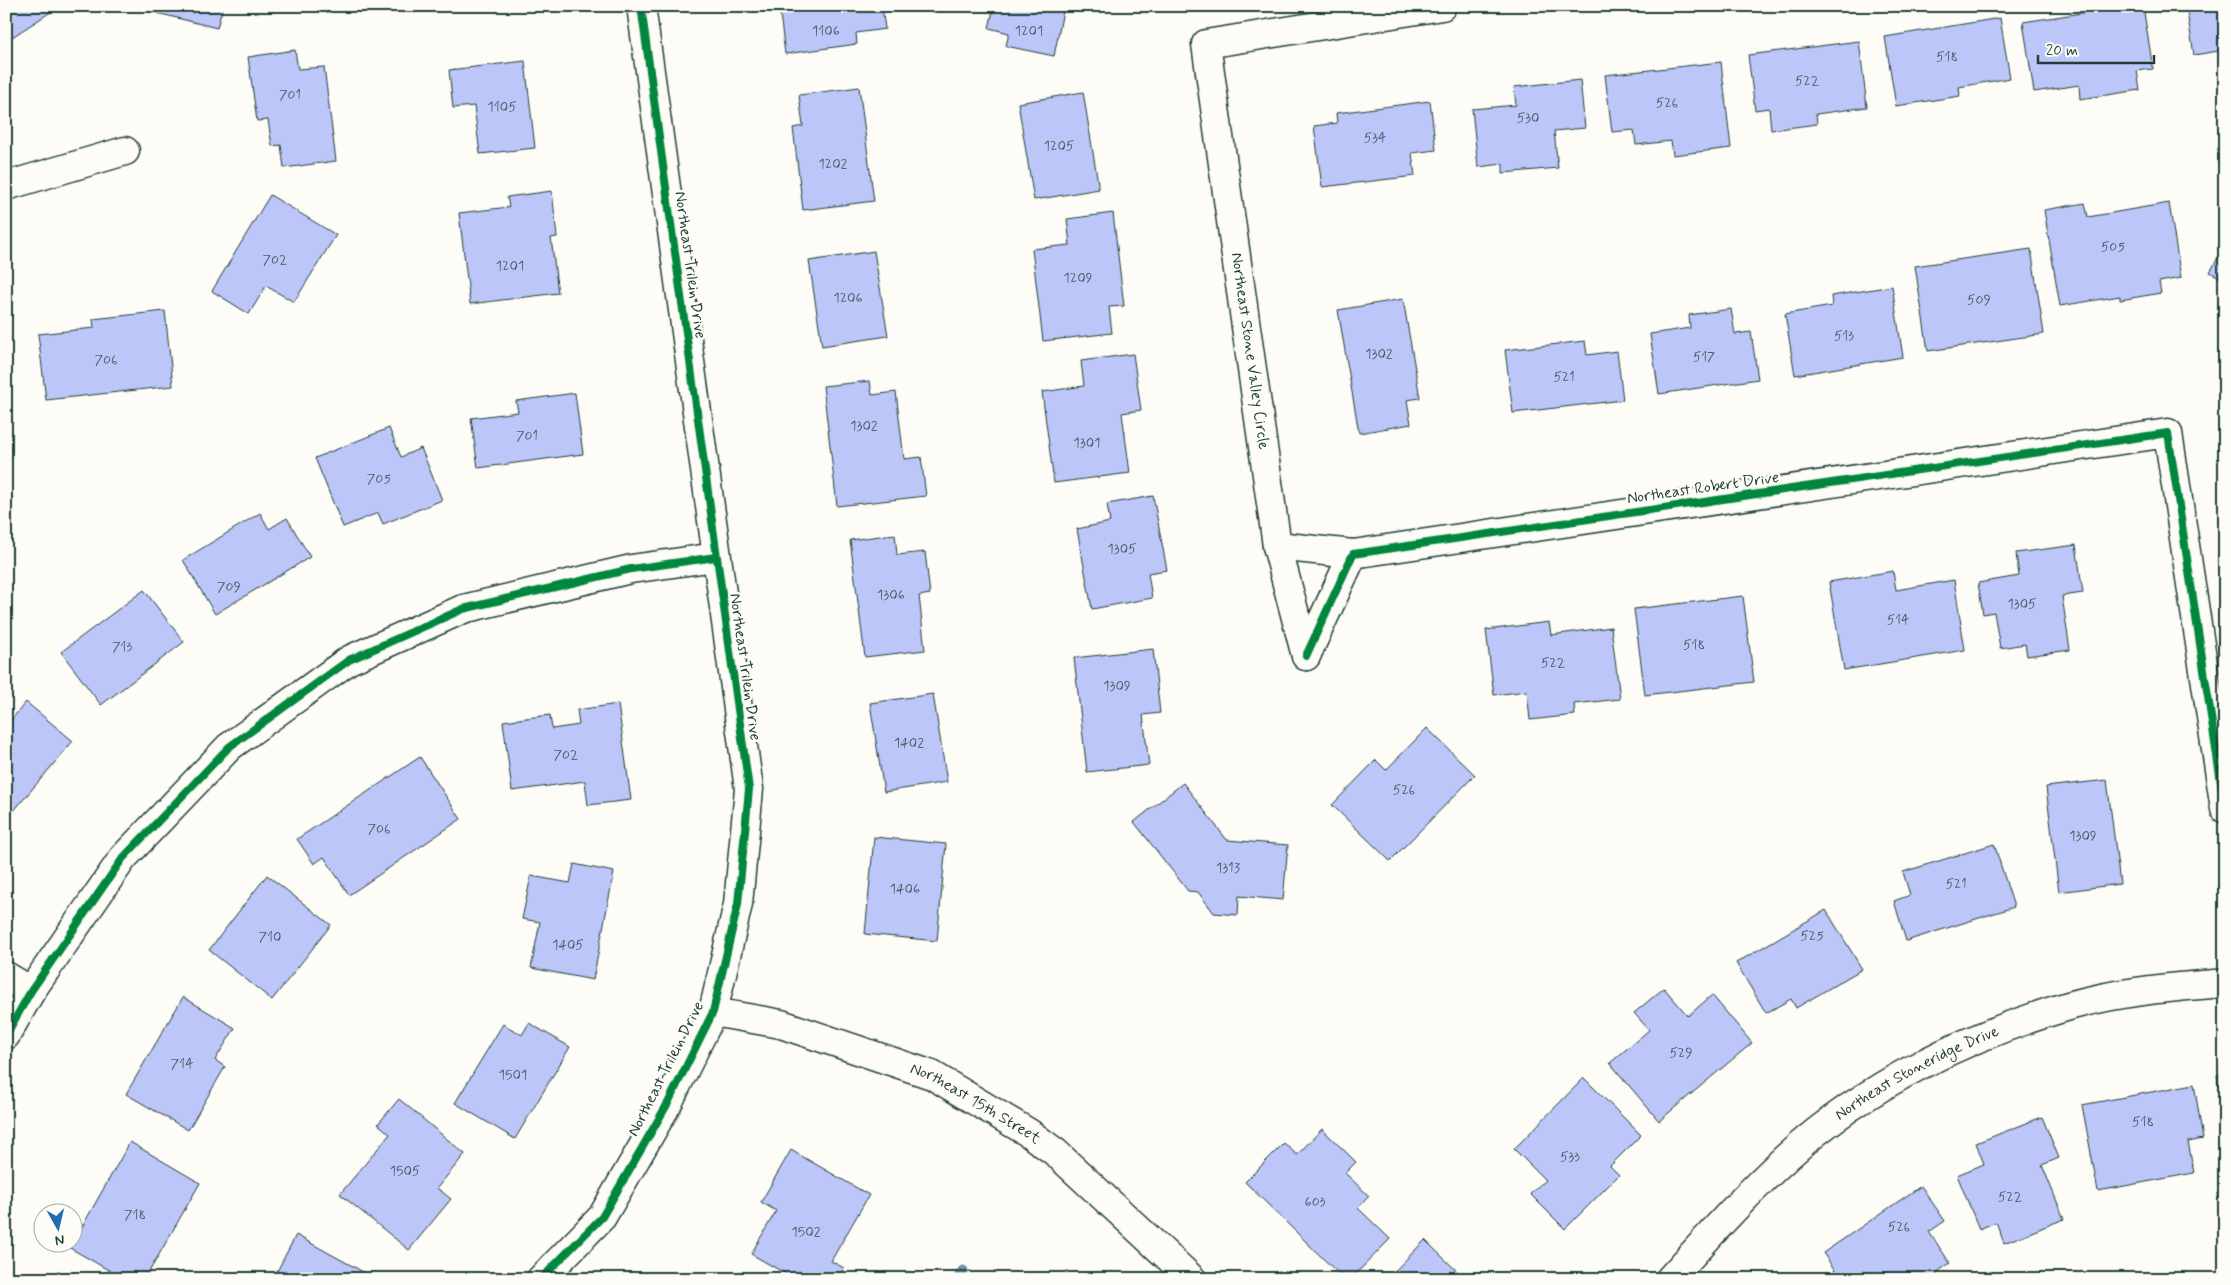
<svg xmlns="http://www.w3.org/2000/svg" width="2231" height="1285" viewBox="0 0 2231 1285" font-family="Mynerve,sans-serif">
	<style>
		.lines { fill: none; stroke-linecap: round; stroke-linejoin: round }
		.stream { stroke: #6992a9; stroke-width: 11 }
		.building { fill: #bcc6f8; stroke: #1f3d34 }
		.minor-casing { stroke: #1f3d34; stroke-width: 31 }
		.tertiary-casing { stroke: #1f3d34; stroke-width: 31 }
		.minor { stroke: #fdfcf7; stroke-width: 28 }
		.tertiary { stroke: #fdfcf7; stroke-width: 28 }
		.cycleway-casing { stroke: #fdfcf7; stroke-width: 11 }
		.cycleway { stroke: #00873e; stroke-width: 8 }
		.labels { text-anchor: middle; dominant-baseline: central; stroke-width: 5; stroke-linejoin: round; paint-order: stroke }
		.number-label { font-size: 14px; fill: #465f65 }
		.street-label { font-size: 16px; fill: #1f3d34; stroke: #fdfcf7 }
	</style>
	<rect width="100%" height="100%" fill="#fdfcf7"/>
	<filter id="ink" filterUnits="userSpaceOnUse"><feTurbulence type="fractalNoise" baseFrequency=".02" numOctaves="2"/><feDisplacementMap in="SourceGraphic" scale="10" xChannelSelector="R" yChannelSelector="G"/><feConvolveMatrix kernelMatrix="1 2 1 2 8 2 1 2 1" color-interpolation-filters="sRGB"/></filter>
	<g filter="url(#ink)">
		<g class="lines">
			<path class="stream" d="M958,1279l5,-8"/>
		</g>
		<path class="building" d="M6,6h54l-54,35z
			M150,6h73l-6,22 -68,-17z
			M434,6h43l-42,5z
			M779,6h103l3,23 -29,4 1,11 -72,10z
			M994,6h70l-10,50 -48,-10 3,-13 -20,-5z
			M2127,6h16l10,63 -16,2 3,19 -60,9 -1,-14 -45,7 -11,-70z
			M2186,6h39v44l-31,5z
			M2000,18l10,60 -51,9 1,9 -64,10 -11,-69z
			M1859,41l8,66 -51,7 1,10 -46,6 -2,-22 -14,2 -7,-55z
			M295,50l3,19 26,-2 12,94 -52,7 -3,-23 -9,1 -4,-26 -11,1 -9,-64z
			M525,61l10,87 -55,6 -6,-48 -21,2 -4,-38z
			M1721,62l10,86 -58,7 -2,-14 -35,4 -2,-15 -22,2 -7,-57z
			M1580,80l5,48 -31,3 4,37 -55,5v-9l-25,3 -6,-58 44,-4 -2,-18z
			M859,87l15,114 -71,9 -10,-82 10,-2 -4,-31z
			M1083,92l16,97 -65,11 -16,-97z
			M1430,101l6,49 -24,3 3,23 -93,11 -8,-61 23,-3 -1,-10z
			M552,191l5,46 -6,1 7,55 -88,11 -11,-91 50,-6 -2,-10z
			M270,195l66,40 -42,67 -28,-16 -17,28 -37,-23z
			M2085,203l3,14 81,-14 12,75 -22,4 2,11 -41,7v-4l-60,10 -16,-96z
			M1113,213l11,93 -15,1 3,26 -69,8 -11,-92 38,-4 -3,-26z
			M2225,245v35l-15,-8z
			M2031,249l13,85 -116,17 -13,-85z
			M874,251l14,85 -66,10 -13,-85z
			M1892,286l11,71 -108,18 -10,-61 47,-8 -1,-10z
			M1403,299l17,99 -13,2 4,24 -52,9 -21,-123z
			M1731,309l4,25 16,-2 7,47 -99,15 -9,-60 40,-6 -1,-13z
			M165,311l8,75 -127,14 -8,-66 56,-6 -1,-9z
			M1585,341l2,14 30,-4 6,49 -110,13 -8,-63z
			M1133,354l8,56 -19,3 8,60 -76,10 -12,-91 42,-6 -3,-25z
			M870,381l2,14 24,-3 8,67 17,-2 5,39 -89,10 -14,-120z
			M575,393l8,61 -105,14 -7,-50 47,-6 -2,-11z
			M389,428l12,29 20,-9 21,52 -59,24 -5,-11 -35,14 -28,-69z
			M1153,496l14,74 -19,3 4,25 -60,11 -15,-80 33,-7 -3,-18z
			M260,513l9,16 18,-11 23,39 -95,57 -32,-54z
			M895,534l2,21 28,-3 5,42 -11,2 6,54 -60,7 -15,-117z
			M2076,545l7,48 -21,3 8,54 -43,6 -2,-12 -25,4 -6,-36 -11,2 -5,-31 41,-7 -3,-23z
			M1893,571l3,19 58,-10 11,70 -121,20 -15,-88z
			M144,590l40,52 -83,63 -40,-53z
			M1743,596l11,86 -109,13 -11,-86z
			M1549,622l2,13 60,-8 9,72 -46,5 1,11 -45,5 -3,-29 -33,4 -8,-65z
			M1153,649l7,64 -17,2 6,50 -62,7 -13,-114z
			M933,694l14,88 -63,10 -14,-89z
			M26,702l47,39 -67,79v-94z
			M618,704l13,96 -43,5 -3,-24 -73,10 -9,-70 47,-6 2,14 27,-4 -2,-15z
			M1427,728l48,47 -85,86 -58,-56 44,-45 10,10z
			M420,757l41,62 -112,76 -25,-38 -10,7 -17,-25z
			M2107,780l13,104 -61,8 -13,-105z
			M1183,783l44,57 61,5 -5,55 -44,-4 -1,19 -24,-2 -16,-21 -10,-1 -54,-69z
			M874,837l72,7 -9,97 -72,-7z
			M1994,844l20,63 -108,34 -12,-40 16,-6 -7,-23z
			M574,864l40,8 -21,108 -62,-12 9,-46 -18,-3 9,-43 39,7z
			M267,875l64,50 -59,75 -63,-50z
			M1826,910l36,59 -66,39 -5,-9 -25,14 -30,-50z
			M1664,988l24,28 24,-21 40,48 -93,78 -49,-58 39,-33 -15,-17z
			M183,997l52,31 -20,32 10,7 -37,63 -62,-36z
			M529,1023l41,24 -55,92 -60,-36 48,-79 19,11z
			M2225,1073v62l-8,-60z
			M1584,1078l57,57 -31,31 9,9 -54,54 -35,-35 15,-14 -31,-31z
			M2194,1084l9,55 -15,3 6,31 -96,18 -16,-86z
			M399,1099l66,55 -28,34 14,11 -42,51 -69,-56 50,-60 -12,-10z
			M2042,1117l17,41 -17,7 22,54 -60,24 -8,-21 -17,7 -22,-54 27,-11 -8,-21z
			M1322,1129l34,33 -11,11 24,23 -11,12 32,31 -39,40h-7l-99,-97 39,-39 13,12z
			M130,1142l70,41 -55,96h-21l-54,-31z
			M791,1150l78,45 -38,66 13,7 -7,11h-42l-44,-25 25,-43 -15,-9z
			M1921,1186l24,35 -16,11 21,31 -14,10 3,6h-98l-18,-26z
			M296,1235l80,44h-103z
			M1425,1240l40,39h-78z"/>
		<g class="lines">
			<defs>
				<g id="minor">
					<path d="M6,186l119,-35"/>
					<path d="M1277,546l76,8"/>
					<path d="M1306,656l47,-102 815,-121 57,376"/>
					<path d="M1306,656l-29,-110 -71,-502 236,-38"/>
					<path d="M6,976l25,15"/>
					<path id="s1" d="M713,1012l68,12 151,51 97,58 26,19 137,127"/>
					<path d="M6,1035l25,-44 92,-133 106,-111 120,-87 114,-51 168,-40 85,-12"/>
					<path id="s2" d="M1670,1279c38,-42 76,-85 118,-123 79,-72 181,-121 284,-151 50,-14 102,-18 153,-22"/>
				</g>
				<path id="tertiary" d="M541,1279l61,-62 66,-114 45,-91 25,-108 11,-115 -108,-783"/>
			</defs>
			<use href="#minor" class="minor-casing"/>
			<use href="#tertiary" class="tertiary-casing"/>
			<use href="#minor" class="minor"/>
			<use href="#tertiary" class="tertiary"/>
			<defs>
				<path id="cycleway" d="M1306,656l47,-102 815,-121 57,376
					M6,1035l25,-44 92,-133 106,-111 120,-87 114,-51 168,-40 85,-12
					M541,1279l61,-62 66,-114 45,-91 25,-108 11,-115 -108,-783"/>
			</defs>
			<use href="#cycleway" class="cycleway-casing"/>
			<use href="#cycleway" class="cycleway"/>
		</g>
	</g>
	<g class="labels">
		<g class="number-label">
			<text x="826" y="31">1106</text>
			<text x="1029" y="31">1201</text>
			<text x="1947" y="57">518</text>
			<text x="1807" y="81">522</text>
			<text x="290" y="95">701</text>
			<text x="1667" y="103">526</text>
			<text x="502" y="107">1105</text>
			<text x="1528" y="118">530</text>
			<text x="1375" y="138">534</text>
			<text x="1059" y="146">1205</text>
			<text x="833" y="164">1202</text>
			<text x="2113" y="247">505</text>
			<text x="275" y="260">702</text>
			<text x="510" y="266">1201</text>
			<text x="1078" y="278">1209</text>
			<text x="848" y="298">1206</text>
			<text x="1979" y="300">509</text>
			<text x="1844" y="336">513</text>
			<text x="1379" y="354">1302</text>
			<text x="1704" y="357">517</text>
			<text x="106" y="360">706</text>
			<text x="1564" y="377">521</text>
			<text x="864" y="426">1302</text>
			<text x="527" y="436">701</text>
			<text x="1087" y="443">1301</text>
			<text x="379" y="479">705</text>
			<text x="1122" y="549">1305</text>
			<text x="229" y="587">709</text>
			<text x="891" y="595">1306</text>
			<text x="2022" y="604">1305</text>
			<text x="1898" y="620">514</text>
			<text x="1694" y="645">518</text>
			<text x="122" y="647">713</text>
			<text x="1553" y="663">522</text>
			<text x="1117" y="686">1309</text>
			<text x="909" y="743">1402</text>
			<text x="566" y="755">702</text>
			<text x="1404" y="790">526</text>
			<text x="379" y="829">706</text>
			<text x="2083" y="836">1309</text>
			<text x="1228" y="868">1313</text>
			<text x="1956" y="884">521</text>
			<text x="905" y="889">1406</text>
			<text x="1812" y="936">525</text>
			<text x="270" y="937">710</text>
			<text x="568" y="945">1405</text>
			<text x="1681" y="1053">529</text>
			<text x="182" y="1064">714</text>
			<text x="513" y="1075">1501</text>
			<text x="2143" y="1122">518</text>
			<text x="1570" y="1157">533</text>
			<text x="405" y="1171">1505</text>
			<text x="2010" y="1197">522</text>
			<text x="1315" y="1202">603</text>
			<text x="135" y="1215">718</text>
			<text x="1899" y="1227">526</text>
			<text x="806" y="1232">1502</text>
		</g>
		<g class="street-label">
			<text transform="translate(690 265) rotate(82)">Northeast Trilein Drive</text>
			<text transform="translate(1250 351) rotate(82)">Northeast Stone Valley Circle</text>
			<text transform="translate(1703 488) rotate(-8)">Northeast Robert Drive</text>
			<text transform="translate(745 667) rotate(82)">Northeast Trilein Drive</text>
			<text transform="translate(666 1069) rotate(-63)">Northeast Trilein Drive</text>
			<text stroke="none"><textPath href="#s2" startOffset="325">Northeast Stoneridge Drive</textPath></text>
			<text stroke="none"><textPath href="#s1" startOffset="280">Northeast 15th Street</textPath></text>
		</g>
	</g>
	<rect width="2231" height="1285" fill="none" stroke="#fdfcf7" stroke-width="25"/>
	<rect x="12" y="12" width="2206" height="1260" fill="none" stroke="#1f3d34" stroke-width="2" filter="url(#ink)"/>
	<g transform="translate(58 1228) rotate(172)"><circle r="24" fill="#fdfcf7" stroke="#a4b0a9"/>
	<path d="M0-4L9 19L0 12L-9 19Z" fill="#1f6fb2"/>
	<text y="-8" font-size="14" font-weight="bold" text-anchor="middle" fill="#1f3d34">N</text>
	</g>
	<path d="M2038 55v8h116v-8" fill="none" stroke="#1f3d34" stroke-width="2.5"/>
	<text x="2046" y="55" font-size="15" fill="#1f3d34" stroke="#fdfcf7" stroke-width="4" paint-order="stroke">20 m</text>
</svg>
